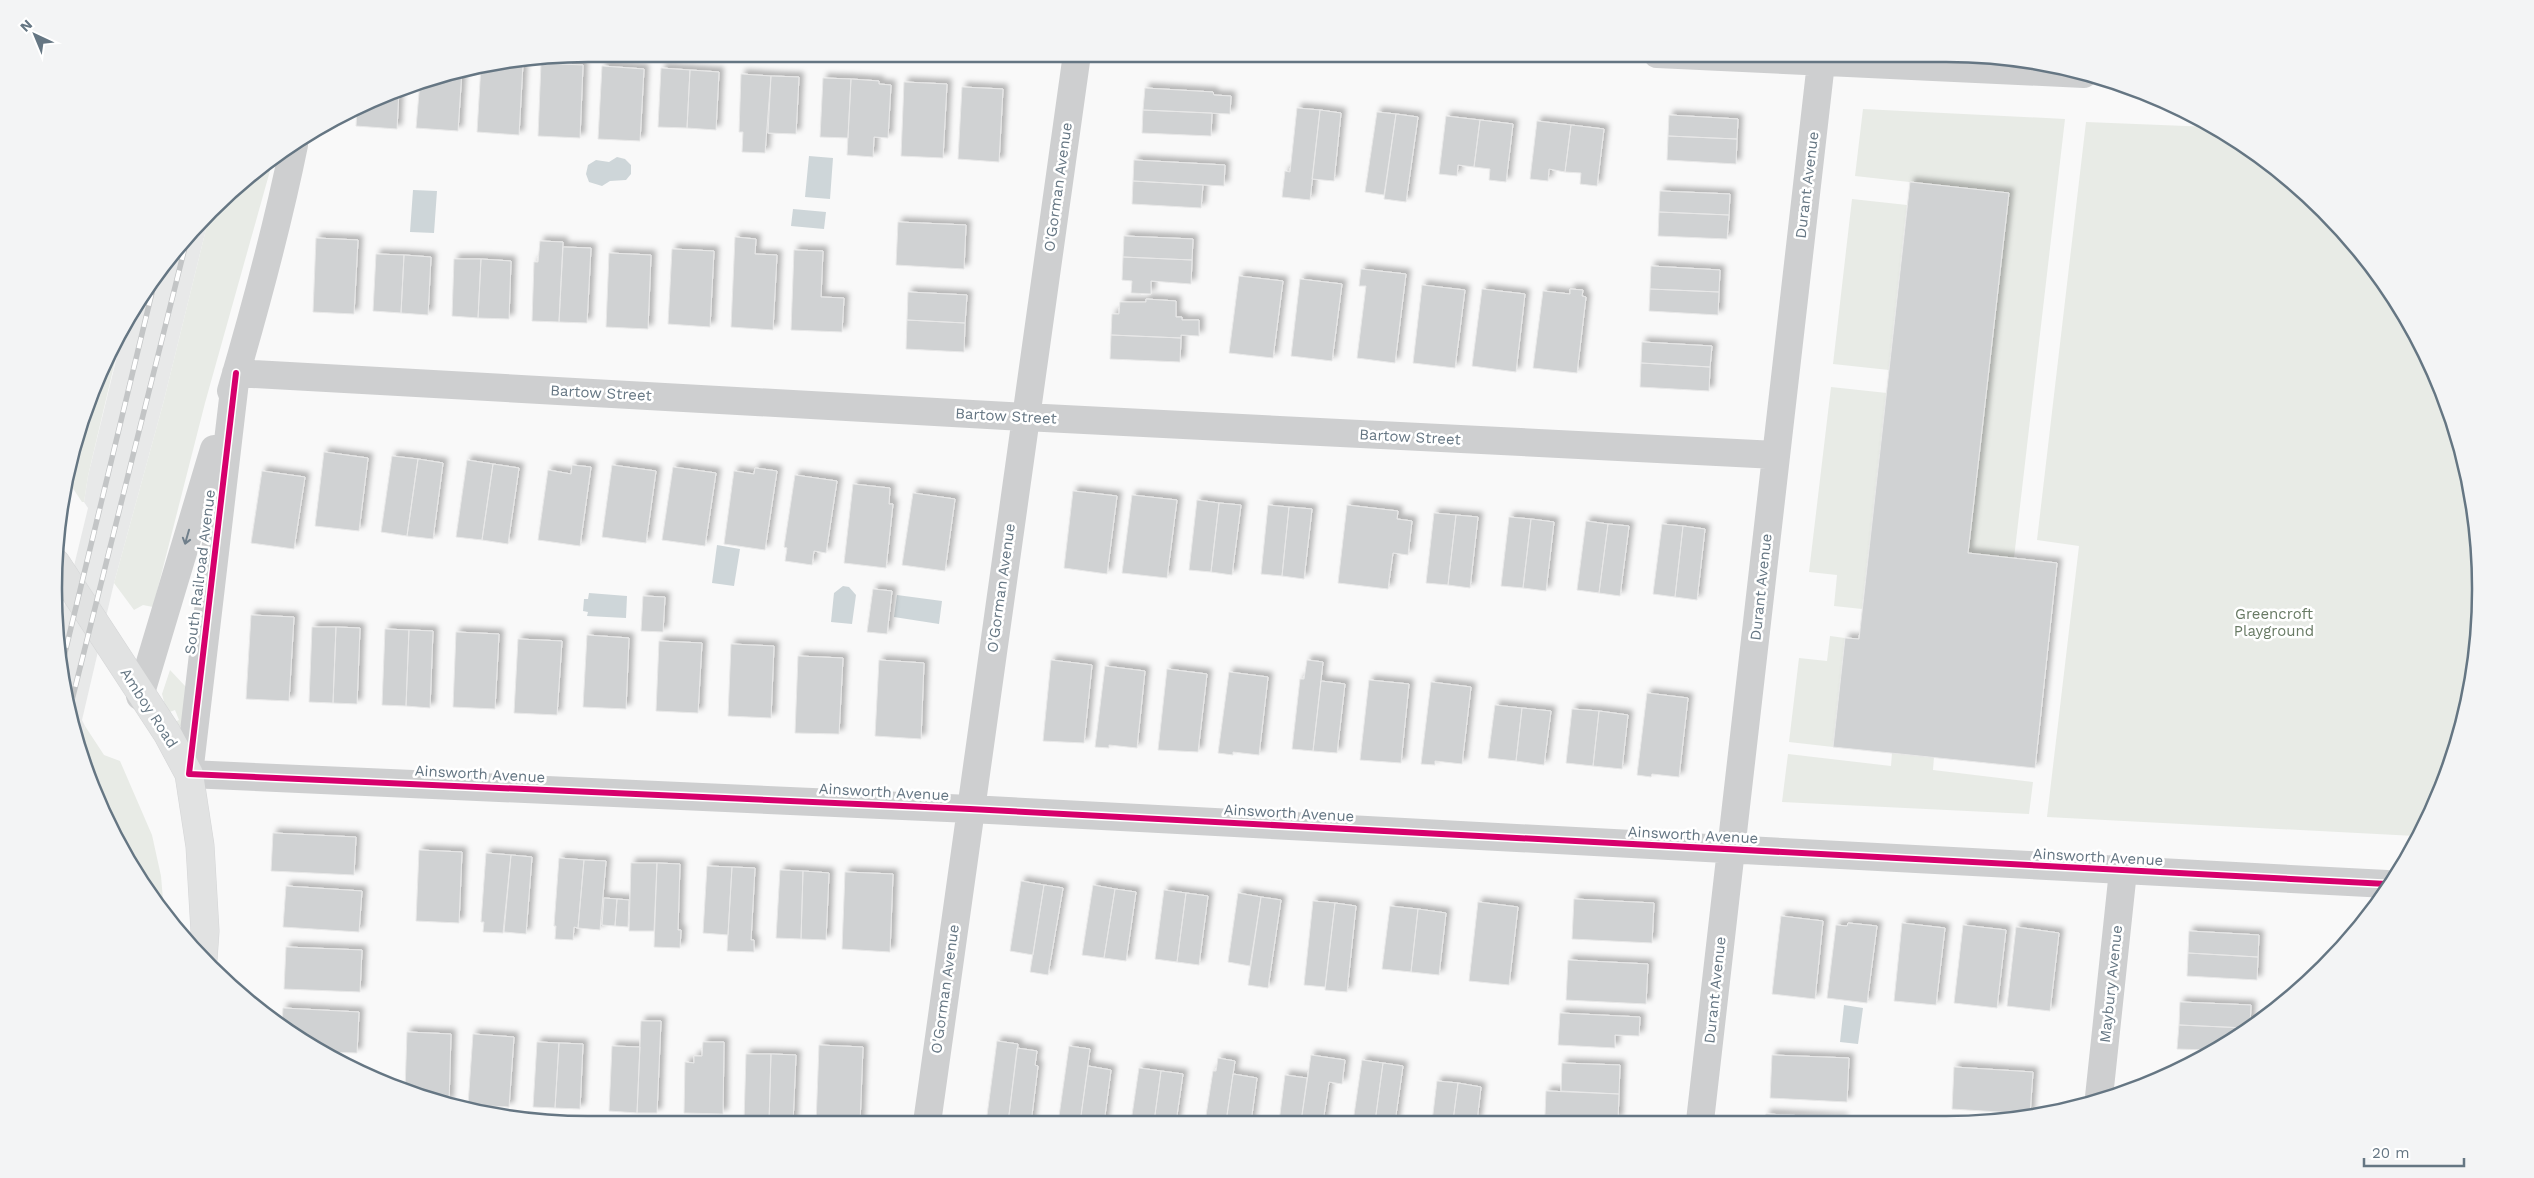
<svg xmlns="http://www.w3.org/2000/svg" width="2534" height="1178" viewBox="0 0 2534 1178" font-family="'Work Sans',sans-serif">
	<style>
		.built { fill: #e8e9e9 }
		.green { fill: #e8ebe6 }
		.water { fill: #ced6d9 }
		.building { fill: #d0d2d3; stroke: #e8e8e8; filter: url(#shadow) }
		.lines { fill: none; stroke-linecap: round; stroke-linejoin: round }
		.secondary-casing { stroke: #d5d6d7; stroke-width: 29 }
		.street { stroke: #cecfd0; stroke-width: 28 }
		.secondary { stroke: #e1e2e2; stroke-width: 28 }
		.rail-casing { stroke: #c3c5c6; stroke-width: 5.5 }
		.rail { stroke: #fff; stroke-width: 4; stroke-dasharray: 11; stroke-linecap: butt }
		.cycleway-casing { stroke: #fff; stroke-width: 9 }
		.cycleway { stroke: #d6006c; stroke-width: 6 }
		.oneway { stroke: #707f8b }
		.labels { text-anchor: middle; dominant-baseline: central; stroke-width: 5; stroke-linejoin: round; paint-order: stroke }
		.street-label { font-size: 15px; fill: #657683; stroke: #fff }
		.park-label { font-size: 15px; fill: #687a64; stroke: #fff }
		.rim { fill: none; stroke: #657683; stroke-width: 2.5 }
	</style>
	<defs>
		<filter id="shadow"><feDropShadow dx="4.5" dy="-4.5" stdDeviation="2.5" flood-color="#0004"/></filter>
	</defs>
	<rect width="100%" height="100%" fill="#f9f9f9"/>
	<path class="built" d="M210,213l-47,191 -49,179 -32,137 3,6 -6,22 -21,-89 -1,-23 31,-128 -4,-6 4,-26 37,-153 61,-87z"/>
	<path class="green" d="M1863,109l202,10 -51,439 -46,-5 41,-360 -154,-17z
		M2086,122l125,5 31,17 81,66 67,81 49,93 31,100 10,105 -10,104 -30,101 -25,42 -368,-19 32,-271 -42,-6z
		M273,160l-68,243 -52,204 -10,-2 -9,5 -20,-27 49,-179 47,-191 26,-27z
		M1852,199l55,6 -18,165 -56,-6z
		M124,323l-36,153 -4,26h-2l-16,-24 16,-61z
		M1831,387l56,6 -25,216 -28,-3 3,-31 -28,-3z
		M1830,636l15,2 -12,109 -44,-5 10,-84 28,3z
		M170,670l16,17 -3,38 -6,3 -6,-5 8,-3 -4,-10 -8,3 -5,-19z
		M85,726l19,29 16,6 32,74 9,41 3,35 -39,-55 -43,-95 -3,-13z
		M1892,753l42,4 -1,13 100,12 -4,32 -247,-12 6,-48 103,12z"/>
	<path class="water" d="M809,156l24,2 -3,41 -25,-2z
		M617,157l8,2 6,6v9l-5,6 -16,1 -8,5 -13,-4 -3,-8 2,-9 8,-5 13,2z
		M413,190l24,1 -3,42 -24,-1z
		M793,209l33,3 -2,17 -33,-3z
		M717,545l23,4 -6,37 -22,-3z
		M843,586l6,1 7,8 -4,29 -21,-2 3,-29z
		M589,593l38,3 -1,22 -39,-2 1,-4 -5,-1 1,-12h4z
		M897,595l45,6 -3,23 -45,-7z
		M1844,1005l19,3 -5,36 -18,-2z"/>
	<path class="building" d="M508,62l15,1 -4,72 -42,-3 4,-67z
		M541,63l42,2 -3,73 -42,-2z
		M602,66l42,3 -4,72 -42,-2z
		M661,68l29,2 -3,58 -29,-1z
		M462,70l-4,61 -42,-3 4,-47z
		M690,70l29,2 -3,58 -29,-2z
		M741,74l30,2 -6,77 -23,-1 1,-20h-4z
		M771,76l28,1 -3,57 -28,-1z
		M823,78l28,1 -3,59 -28,-1z
		M851,79l28,2v3l12,1 -3,53 -14,-1 -1,20 -26,-2z
		M904,82l43,2 -4,74 -42,-2z
		M962,87l41,2 -4,73 -41,-3z
		M1145,88l68,4 1,3 17,1 -1,18 -87,-4z
		M399,90l-2,39 -41,-3 1,-17z
		M1297,108l23,2 -10,90 -28,-3 3,-26 5,1z
		M1143,110l69,3 -1,23 -69,-3z
		M1320,110l21,3 -7,68 -22,-2z
		M1377,112l19,2 -12,81 -19,-3z
		M1396,114l22,3 -12,85 -22,-3z
		M1669,115l69,4 -1,20 -69,-3z
		M1446,116l34,4 -6,47 -16,-2 -1,11 -18,-2z
		M1480,120l33,4 -7,58 -17,-2 1,-11 -16,-2z
		M1537,121l34,4 -6,47 -16,-3 -1,12 -18,-2z
		M1571,125l33,4 -7,57 -17,-2 1,-11 -16,-1z
		M1668,136l69,3 -1,25 -69,-4z
		M1134,160l91,5 -1,21 -91,-5z
		M1133,181l70,4 -2,23 -69,-4z
		M1910,182l99,11 -41,360 89,10 -22,205 -202,-21 12,-109 14,1z
		M1660,191l70,3 -1,21 -70,-3z
		M1659,212l70,3 -2,24 -69,-3z
		M898,222l68,3 -2,44 -68,-4z
		M1124,236l69,3 -1,21 -69,-3z
		M735,237l21,2 -1,15 22,1 -4,75 -42,-3z
		M316,238l42,2 -4,74 -41,-2z
		M540,241l23,1 -4,80 -27,-1 2,-59h4z
		M563,247l28,1 -4,75 -28,-1z
		M672,249l42,2 -4,76 -42,-3z
		M794,250l29,1 -2,46 23,1 -2,34 -51,-2z
		M609,253l42,2 -3,74 -42,-2z
		M376,254l28,1 -3,58 -28,-2z
		M404,255l27,2 -3,58 -27,-2z
		M1123,257l69,3 -1,24 -40,-3v13l-20,-1 1,-12 -10,-1z
		M454,259h27l-3,59 -26,-2z
		M481,259l30,2 -2,58 -31,-1z
		M1651,266l69,4 -1,22 -69,-3z
		M1361,269l45,5 -11,89 -38,-5 9,-72h-7z
		M1239,276l44,5 -10,77 -44,-5z
		M1300,279l42,5 -10,77 -41,-5z
		M1422,285l43,5 -10,78 -42,-5z
		M1482,289l43,5 -9,78 -44,-6z
		M1570,289l13,1 -1,6 4,1 -9,76 -44,-5 10,-77 27,3z
		M1650,289l69,3 -1,23 -69,-4z
		M908,292l59,3 -2,28 -58,-3z
		M1146,299l30,2v16h6v3h17v16l-18,-1v3l-70,-3 1,-21h7l1,-12h26z
		M907,320l58,3 -1,29 -58,-3z
		M1111,335l70,3 -1,24 -70,-3z
		M1642,342l70,4 -2,21 -69,-4z
		M1641,363l69,4 -1,24 -69,-4z
		M324,452l44,6 -9,73 -44,-5z
		M392,456l26,3 -11,77 -26,-4z
		M418,459l25,4 -10,76 -26,-3z
		M467,460l26,4 -11,76 -26,-3z
		M493,464l26,4 -11,76 -26,-4z
		M572,465l19,2 -11,79 -42,-6 10,-70 23,4z
		M612,465l44,6 -10,72 -44,-6z
		M673,467l43,6 -11,73 -43,-6z
		M755,468l22,3 -12,79 -41,-6 10,-73 20,3z
		M262,471l43,6 -11,72 -43,-6z
		M795,475l42,6 -11,72 -12,-2 -2,14 -27,-4 2,-13 -3,-1z
		M853,484l37,4 -1,16h4l-7,64 -42,-5z
		M1073,491l44,5 -10,78 -43,-6z
		M913,493l42,6 -10,72 -43,-6z
		M1132,495l45,5 -10,78 -45,-5z
		M1197,500l22,3 -8,69 -22,-2z
		M1219,503l22,2 -9,70 -21,-3z
		M1268,505l21,2 -7,69 -21,-2z
		M1347,505l51,6 -1,8 15,2 -4,34 -15,-2 -5,36 -50,-6z
		M1289,507l23,2 -8,70 -22,-3z
		M1434,513l22,2 -8,70 -22,-2z
		M1456,515l22,2 -8,71 -22,-3z
		M1509,517l22,2 -8,69 -22,-2z
		M1531,519l23,3 -8,69 -23,-3z
		M1586,521l22,3 -9,69 -22,-3z
		M1608,524l21,2 -9,70 -21,-3z
		M1662,524l21,2 -8,71 -22,-3z
		M1683,526l22,3 -8,71 -22,-3z
		M873,589l19,2 -5,43 -20,-2z
		M643,596l22,1 -2,35 -22,-1z
		M251,615l43,2 -5,84 -43,-2z
		M312,627h24l-3,76 -24,-1z
		M336,627l24,1 -3,76 -24,-1z
		M385,629l24,1 -3,76 -24,-1z
		M409,630l24,1 -3,77 -24,-2z
		M456,632l43,2 -4,75 -42,-2z
		M587,635l42,3 -3,71 -43,-2z
		M518,639l44,2 -5,74 -43,-2z
		M659,641l43,2 -4,70 -42,-2z
		M731,644l43,2 -3,72 -43,-2z
		M798,656l45,2 -4,76 -44,-1z
		M879,660l45,3 -3,76 -46,-3z
		M1051,660l41,5 -8,78 -41,-2z
		M1307,660l16,2 -10,89 -21,-2 8,-70h4z
		M1105,666l40,5 -8,77 -28,-3v3l-14,-1z
		M1167,669l40,5 -9,78 -40,-2z
		M1229,672l39,5 -9,78 -26,-3v3l-15,-2z
		M1369,680l40,4 -8,79 -41,-3z
		M1321,681l24,3 -8,69 -24,-2z
		M1431,682l40,5 -9,77 -27,-3v4l-14,-1z
		M1647,693l41,5 -9,79 -27,-3 -1,3 -14,-2z
		M1495,705l27,3 -6,53 -28,-3z
		M1522,708l29,3 -7,54 -28,-4z
		M1572,709l27,2 -6,55 -27,-3z
		M1599,711l29,4 -6,54 -29,-3z
		M273,833l83,4 -2,38 -83,-4z
		M419,850l43,2 -3,71 -43,-2z
		M486,853l25,2 -8,78 -20,-1 1,-10h-3z
		M511,855l21,2 -6,77 -22,-2z
		M559,858l25,2 -6,68 -4,-1 -1,13 -18,-1 1,-13h-2z
		M584,860l22,1 -6,69 -22,-2z
		M631,863h26l-3,68h-25z
		M657,863l23,1 -2,66h3l-1,18 -26,-1z
		M707,866l25,1 -4,68 -25,-2z
		M732,867l23,1 -4,72h3v12l-27,-1z
		M780,870l23,1 -2,68 -25,-1z
		M803,871l26,2 -3,67 -25,-1z
		M845,872l48,2 -3,78 -48,-3z
		M1021,881l23,4 -11,70 -23,-4z
		M1044,885l19,3 -15,87 -18,-3z
		M1093,885l22,4 -11,69 -22,-3z
		M286,886l76,5 -3,41 -76,-5z
		M1115,889l21,3 -10,69 -22,-3z
		M1164,890l22,3 -9,69 -22,-3z
		M1186,893l22,3 -9,69 -22,-3z
		M1238,893l23,4 -11,69 -22,-4z
		M1261,897l20,3 -13,88 -20,-3z
		M604,898l13,1 -2,27 -13,-1z
		M617,899l12,1 -1,27 -13,-1z
		M1574,899l80,4 -2,40 -80,-4z
		M1313,901l22,2 -10,84 -21,-2z
		M1478,902l40,5 -9,78 -40,-4z
		M1335,903l21,3 -9,86 -22,-2z
		M1390,906l28,3 -7,63 -29,-3z
		M1418,909l28,4 -7,62 -28,-3z
		M1781,916l42,5 -8,78 -43,-5z
		M1848,923l29,3 -10,77 -40,-5 9,-73 11,1z
		M1902,923l43,5 -9,77 -42,-4z
		M1963,925l43,5 -9,78 -43,-5z
		M2016,927l43,6 -9,78 -43,-5z
		M2189,931l70,4 -1,22 -70,-4z
		M286,947l76,3 -2,42 -76,-3z
		M2188,953l70,4 -1,23 -70,-4z
		M1568,960l80,4 -2,40 -80,-4z
		M2180,1002l71,3 -1,20 -4,3 -67,-3z
		M283,1008l76,4 -2,41 -37,-1 -38,-27z
		M1560,1013l80,4 -1,19 -24,-1v13l-57,-3z
		M641,1021h20l-4,92h-20z
		M2179,1025l67,3 -38,22 -31,-1z
		M407,1032l44,2 -2,69 -44,-13z
		M473,1034l41,3 -5,70 -41,-2z
		M997,1041l21,3 -10,79h-22z
		M537,1042l22,1 -4,65 -22,-1z
		M703,1042h21l-1,72 -39,-1 1,-51 9,1v-7h8z
		M559,1043l24,1 -3,65 -25,-1z
		M819,1045l44,2 -3,76 -44,1z
		M612,1046l28,1 -3,66 -28,-2z
		M1069,1046l21,3 -10,74h-22z
		M1017,1048l20,3 -2,14 3,1 -7,57h-23z
		M746,1054h25l-2,68 -25,-1z
		M771,1054l25,1 -3,68 -24,-1z
		M1311,1055l34,5 -3,24 -13,-2 -6,40h-22z
		M1772,1055l77,3 -2,44 -77,-4z
		M1218,1058l17,3 -9,61h-21l8,-51h3z
		M1362,1060l21,3 -8,59h-22z
		M1383,1063l20,3 -8,56h-20z
		M1562,1063l58,2 -1,29 -58,-3z
		M1088,1066l23,4 -7,53h-24z
		M1954,1067l79,5 -3,42 -78,-5z
		M1139,1068l22,3 -7,51h-23z
		M1161,1071l22,3 -7,48h-22z
		M1233,1074l24,4 -6,44h-25z
		M1285,1075l22,3 -6,44h-22z
		M1437,1081l21,2 -5,38 -21,1z
		M1458,1083l23,4 -4,34h-24z
		M1546,1091l73,3 -1,26 -58,-2v-3h-15z
		M1766,1114l77,4v2h-78z"/>
	<g class="lines">
		<defs>
			<path id="secondary" d="M56,563l111,170 22,41 11,72 5,85 -2,28"/>
		</defs>
		<use href="#secondary" class="secondary-casing"/>
		<path class="street" d="M1657,54l427,20
			M236,373l-47,401 781,35 1417,75
			M236,373l789,44 751,38
			M231,391c24,-82 46,-162 63,-246
			M140,696l74,-247
			M2099,1097l24,-226
			M1700,1121l122,-1067
			M927,1123l150,-1069"/>
		<use href="#secondary" class="secondary"/>
		<defs>
			<path id="rail" d="M61,669l94,-389
				M70,708l118,-473"/>
		</defs>
		<use href="#rail" class="rail-casing"/>
		<use href="#rail" class="rail"/>
		<defs>
			<path id="cycleway" d="M236,373l-47,401 781,35 1417,75"/>
		</defs>
		<use href="#cycleway" class="cycleway-casing"/>
		<use href="#cycleway" class="cycleway"/>
	</g>
	<defs><path id="oneway-shaft" d="M-6 0H5M1.5-3L5.5 0L1.5 3" fill="none" stroke-width="1.6" stroke-linecap="round" stroke-linejoin="round" transform="scale(1.25)"/></defs>
	<use class="oneway" href="#oneway-shaft" transform="translate(187 537) rotate(106)"/>
	<g class="labels">
		<g class="street-label">
			<text transform="translate(1807 185) rotate(-83)">Durant Avenue</text>
			<text transform="translate(1058 187) rotate(-82)">O'Gorman Avenue</text>
			<text transform="translate(601 393) rotate(3)">Bartow Street</text>
			<text transform="translate(1006 416) rotate(3)">Bartow Street</text>
			<text transform="translate(1410 437) rotate(3)">Bartow Street</text>
			<text transform="translate(200 572) rotate(-83)">South Railroad Avenue</text>
			<text transform="translate(1761 587) rotate(-84)">Durant Avenue</text>
			<text transform="translate(1001 588) rotate(-82)">O'Gorman Avenue</text>
			<text transform="translate(149 708) rotate(57)">Amboy Road</text>
			<text transform="translate(480 774) rotate(3)">Ainsworth Avenue</text>
			<text transform="translate(884 792) rotate(3)">Ainsworth Avenue</text>
			<text transform="translate(1289 813) rotate(3)">Ainsworth Avenue</text>
			<text transform="translate(1693 835) rotate(3)">Ainsworth Avenue</text>
			<text transform="translate(2098 857) rotate(3)">Ainsworth Avenue</text>
			<text transform="translate(2111 984) rotate(-84)">Maybury Avenue</text>
			<text transform="translate(945 989) rotate(-82)">O'Gorman Avenue</text>
			<text transform="translate(1715 990) rotate(-84)">Durant Avenue</text>
		</g>
		<g class="park-label">
			<text x="2274" y="614">Greencroft<tspan x="2274" dy="17">Playground</tspan></text>
		</g>
	</g>
	<path d="M0 0H2534V1178H0ZM588 62H1946A526 526 0 0 1 2472 588V590A526 526 0 0 1 1946 1116H588A526 526 0 0 1 62 590V588A526 526 0 0 1 588 62Z" fill="#f3f4f5" fill-rule="evenodd"/>
	<path class="rim" d="M588 62H1946A526 526 0 0 1 2472 588V590A526 526 0 0 1 1946 1116H588A526 526 0 0 1 62 590V588A526 526 0 0 1 588 62Z"/>
	<g transform="translate(35 35) rotate(316)" stroke="#ffffff" stroke-width="4" paint-order="stroke">
	<path d="M0-4L9 19L0 12L-9 19Z" fill="#657683"/>
	<text y="-8" font-size="14" font-weight="bold" text-anchor="middle" fill="#657683">N</text>
	</g>
	<path d="M2364 1158v8h100v-8" fill="none" stroke="#657683" stroke-width="2.5"/>
	<text x="2372" y="1158" font-size="15" fill="#657683" stroke="#ffffff" stroke-width="4" paint-order="stroke">20 m</text>
</svg>
